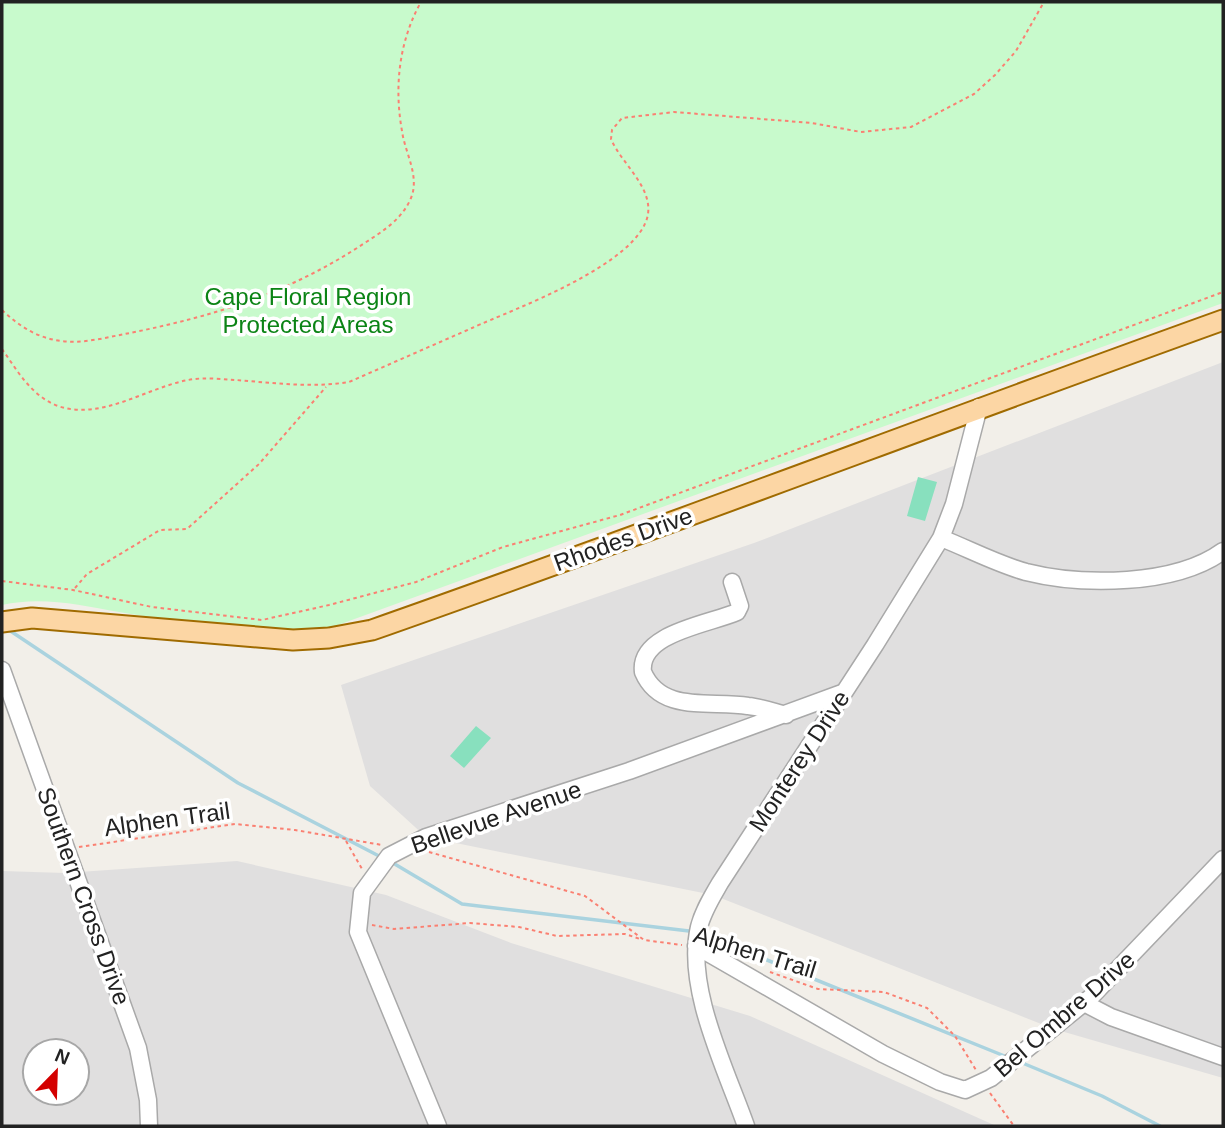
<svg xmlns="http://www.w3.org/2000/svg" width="1225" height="1128" viewBox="0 0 1225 1128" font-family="Arial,sans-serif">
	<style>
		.residential { fill: #e0dfdf; fill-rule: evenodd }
		.park { fill: #c8facc }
		.pitch { fill: #88e0be }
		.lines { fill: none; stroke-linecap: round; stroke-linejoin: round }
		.stream { stroke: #aad3df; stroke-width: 3.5 }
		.minor-casing { stroke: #a9a9a9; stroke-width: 19 }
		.major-casing { stroke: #a06b00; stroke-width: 23 }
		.path { stroke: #fa8072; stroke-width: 2; stroke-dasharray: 3.5 3.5; stroke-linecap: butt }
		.minor { stroke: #fff; stroke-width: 16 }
		.major { stroke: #fcd6a4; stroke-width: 19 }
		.labels { text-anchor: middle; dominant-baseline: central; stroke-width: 7; stroke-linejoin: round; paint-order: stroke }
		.park-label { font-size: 24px; fill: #0c8416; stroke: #fff }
		.street-label { font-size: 24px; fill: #222; stroke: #fff }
	</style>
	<rect width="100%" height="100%" fill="#f2efe9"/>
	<path class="residential" d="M1223,362v716l-169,-49 -341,-134 -287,-58 -56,-51 -29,-101 413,-142z
		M237,861l149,34 125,48 239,73 244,109 -992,1v-255l63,2zM35,1051h42v42h-42z"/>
	<path class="park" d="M2,2h1221v301l-896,326c-67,9 -141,-6 -208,-17 -39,-7 -78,-16 -117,-7z"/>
	<path class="pitch" d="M918,477l19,5 -12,39 -18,-5z
		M476,726l15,12 -27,30 -14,-12z"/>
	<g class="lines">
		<path class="stream" d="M6,628l232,155 141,73
			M393,863l69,41 227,27
			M710,937l297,120
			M1020,1062l82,34 58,30"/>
		<defs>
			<path id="minor" d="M941,538c28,11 56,26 85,34 56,14 149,14 197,-21
				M732,582l8,24 -3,6c-27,12 -99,21 -94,60 18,42 68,28 105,34 13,1 26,6 38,9
				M2,670l136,378 10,52 1,26
				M696,946l187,108 57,28 25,8 26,-12 99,-80 133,-139
				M1084,1003l27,14 112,40
				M438,1126l-80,-194 4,-39 27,-37 37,-19 203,-66 213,-78
				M746,1126c-20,-57 -61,-138 -47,-199 4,-16 13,-30 21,-44l155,-238 66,-107 13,-34 25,-97"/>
			<path id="major" d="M2,622l30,-4 261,22 36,-2 43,-8c285,-100 567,-208 851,-310"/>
		</defs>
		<use href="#minor" class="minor-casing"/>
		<use href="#major" class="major-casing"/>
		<path class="path" d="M2,310c17,16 35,28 59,31 23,3 47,-4 69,-8 84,-17 155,-39 227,-85 21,-14 44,-26 54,-50 9,-22 -6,-45 -9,-67 -8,-44 -3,-90 19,-129
			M2,349c15,21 29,47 56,57 43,15 88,-18 130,-26 15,-3 33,-1 48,0 38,3 76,8 113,2 41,-18 82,-36 123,-54 42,-19 168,-64 176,-114 4,-28 -27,-51 -37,-75l1,-9 10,-12 52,-6 138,11 49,9 50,-5 63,-33 21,-19 21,-24 28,-49
			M2,581l71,9 79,17 110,13 67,-15 87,-23 87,-35 117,-32 603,-223
			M75,588l12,-14 73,-44 27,-1 72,-65 67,-77
			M346,841l16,28
			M79,847l156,-23 60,6 87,15
			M429,852l156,44 59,44 38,5
			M372,925l22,4 76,-6 49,4 38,9 68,-2 15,5
			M770,972l48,17 66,3 43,16 28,28 21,34
			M990,1093l24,33"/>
		<use href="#minor" class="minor"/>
		<use href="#major" class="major"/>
	</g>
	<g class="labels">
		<g class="park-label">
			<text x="308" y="296">Cape Floral Region<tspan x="308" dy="28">Protected Areas</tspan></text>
		</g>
		<g class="street-label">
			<text transform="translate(623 539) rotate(-20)">Rhodes Drive</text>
			<text transform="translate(799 761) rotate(-57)">Monterey Drive</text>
			<text transform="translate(496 817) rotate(-19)">Bellevue Avenue</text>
			<text transform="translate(167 819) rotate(-8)">Alphen Trail</text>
			<text transform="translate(84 896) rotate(70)">Southern Cross Drive</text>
			<text transform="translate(755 952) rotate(17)">Alphen Trail</text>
			<text transform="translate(1064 1014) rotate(-41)">Bel Ombre Drive</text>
		</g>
	</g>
	<rect width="1225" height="1128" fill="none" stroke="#222222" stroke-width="7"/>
	<g transform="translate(56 1072) rotate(23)"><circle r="33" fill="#ffffff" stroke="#a7a7a7" stroke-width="2"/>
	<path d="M0-5L12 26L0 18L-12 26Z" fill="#d40000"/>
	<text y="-10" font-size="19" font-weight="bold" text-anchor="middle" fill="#222222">N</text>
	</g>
</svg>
